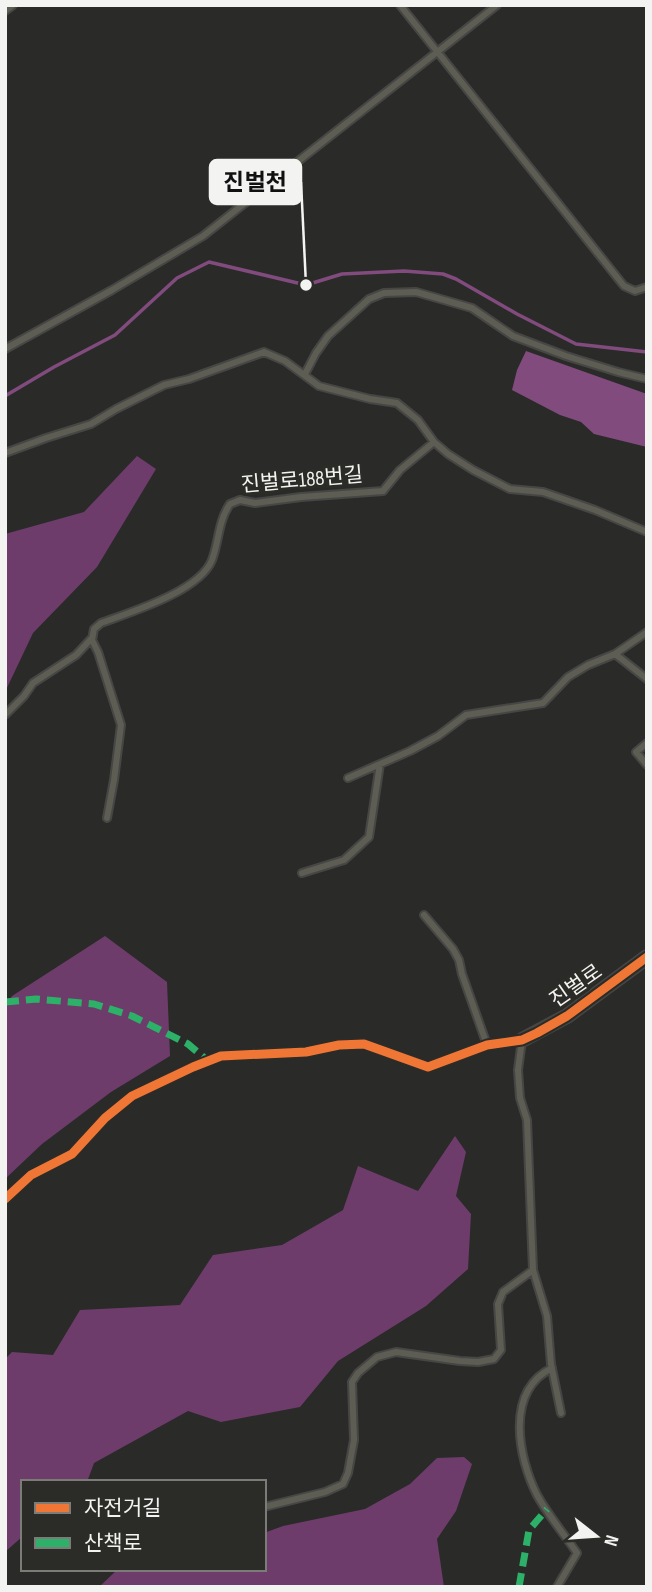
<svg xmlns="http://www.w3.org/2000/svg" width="652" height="1592" viewBox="0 0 652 1592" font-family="'Sofia Sans Condensed','Noto Sans KR',sans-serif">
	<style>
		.forest { fill: #6e3c6b }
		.water { fill: #814b7d }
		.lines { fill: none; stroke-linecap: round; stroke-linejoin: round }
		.stream { stroke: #814b7d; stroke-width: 3.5 }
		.service-casing { stroke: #464645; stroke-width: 10 }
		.minor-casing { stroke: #464645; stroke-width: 16 }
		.service { stroke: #5d5d53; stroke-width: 6 }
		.minor { stroke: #5d5d53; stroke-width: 12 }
		.quiet { stroke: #2db169; stroke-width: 7; stroke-dasharray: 14 7; stroke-linecap: butt }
		.cycleway-casing { stroke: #2b2b28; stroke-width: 13 }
		.cycleway { stroke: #f07635; stroke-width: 9 }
		.labels { text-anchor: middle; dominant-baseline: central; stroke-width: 7; stroke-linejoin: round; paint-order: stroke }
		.street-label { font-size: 21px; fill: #f3f3f1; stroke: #2b2b28 }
		.leader { fill: none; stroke: #f3f3f1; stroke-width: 2.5 }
		.callout-dot { fill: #f3f3f1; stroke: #2b2b28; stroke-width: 2.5 }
		.callout { fill: #f3f3f1; stroke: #f3f3f1; stroke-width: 2.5 }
		.callout-label { font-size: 23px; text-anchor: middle; font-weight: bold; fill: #111 }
	</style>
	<rect width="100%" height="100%" fill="#2a2a29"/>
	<path class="forest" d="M137,456l19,13 -59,98 -64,66 -28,59v-158l79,-22z
		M105,936l62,46 3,74 -59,36 -69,52 -37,35v-173l7,-10z
		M455,1136l11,16 -10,44 15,18 -3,55 -42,37 -88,55 -38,46 -79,15 -33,-11 -94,52 -7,19h-64v54l-18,16v-193l7,-7 41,3 27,-45 100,-5 33,-50 69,-10 61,-35 15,-44 60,25z
		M464,1457l8,7 -16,47 -19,28 7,48h-345l19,-18h146v-36l19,-7 82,-17 45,-25 27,-26z"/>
	<path class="water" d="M526,351l121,43v53l-53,-13 -13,-12 -21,-7 -48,-25 5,-20z"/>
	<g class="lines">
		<path class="stream" d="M5,396l49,-29 61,-32 62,-57 32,-16 97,23 36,-11 62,-3 39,3 13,5 61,35 59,30 71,8"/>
		<defs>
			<path id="service" d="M400,5l224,281 11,5 12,-4
				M5,11l8,-6
				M5,349l107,-59 91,-54 294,-231
				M305,374l11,-21 12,-17 41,-37 15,-6 32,-1 56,16 41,28 53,20 52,16 29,7
				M5,453l41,-15 45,-14 25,-15 48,-24 25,-6 75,-27 21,9 34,25 51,13 27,4 21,17 16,22 14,12 25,16 37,19 33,3 52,18 52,22
				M615,654l32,25
				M5,715l19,-19 9,-13 43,-28 16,-17
				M647,743l-11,9 11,13
				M348,778l62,-27 28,-15 28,-21 77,-12 25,-26 20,-12 27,-11 32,-22
				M107,818l7,-38 7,-55 -23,-73 -6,-12 2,-11 7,-6c30,-11 99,-32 111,-63 7,-18 6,-39 18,-56l10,-4 15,3 46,-6 82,-6 17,-21 34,-28
				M302,873l42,-13 25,-23 11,-73
				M424,915l29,34 6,11 3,14 25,71
				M522,1040l-4,30 2,28 7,22 6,150 14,46 4,48 10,49
				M552,1368c-47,23 -34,89 -15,127 11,20 27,39 40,58l-20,34
				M264,1507l61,-15 18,-8 5,-11 6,-33 -2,-58 6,-9 19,-16 19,-5 64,9 18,1 16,-3 7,-9 -3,-46 5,-12 30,-22"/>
			<path id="minor" d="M522,1040l45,-24 80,-59"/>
		</defs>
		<use href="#service" class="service-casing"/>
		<use href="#minor" class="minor-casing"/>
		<use href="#service" class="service"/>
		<use href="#minor" class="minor"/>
		<path class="quiet" d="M5,1002l31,-3 58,5 38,12 56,28 20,17
			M519,1587l10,-57 18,-21"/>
		<defs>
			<path id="cycleway" d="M5,1199l26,-24 41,-21 33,-36 27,-22 61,-29 28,-11 85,-4 33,-7 25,-1 64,23 59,-22 35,-5 15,-7 30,-17 80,-59"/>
		</defs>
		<use href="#cycleway" class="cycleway-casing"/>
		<use href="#cycleway" class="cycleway"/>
	</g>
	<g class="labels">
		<g class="street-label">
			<text transform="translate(302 480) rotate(-5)">진벌로188번길</text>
			<text transform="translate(576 986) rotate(-35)">진벌로</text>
		</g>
	</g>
	<path class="leader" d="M306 285L301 182"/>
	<circle class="callout-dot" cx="306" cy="285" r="7"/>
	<rect class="callout" x="210" y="160" width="91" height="44" rx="7"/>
	<g class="callout-label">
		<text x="255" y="190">진벌천</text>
	</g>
	<rect width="652" height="1592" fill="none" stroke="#f3f3f1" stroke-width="14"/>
	<rect x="21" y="1480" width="245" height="91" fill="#2b2b28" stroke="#7b7b78" stroke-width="2"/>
	<rect x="35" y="1503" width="35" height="10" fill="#f07635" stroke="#7b7b78" stroke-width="2"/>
	<text x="84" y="1515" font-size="21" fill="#f3f3f1">자전거길</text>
	<rect x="35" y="1538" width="35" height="10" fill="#2db169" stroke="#7b7b78" stroke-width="2"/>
	<text x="84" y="1550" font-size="21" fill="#f3f3f1">산책로</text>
	<g transform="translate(596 1536) rotate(107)" stroke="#2b2b28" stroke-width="5" paint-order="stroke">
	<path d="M0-5L12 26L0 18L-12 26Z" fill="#f3f3f1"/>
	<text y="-10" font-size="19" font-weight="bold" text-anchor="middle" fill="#f3f3f1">N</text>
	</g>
</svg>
